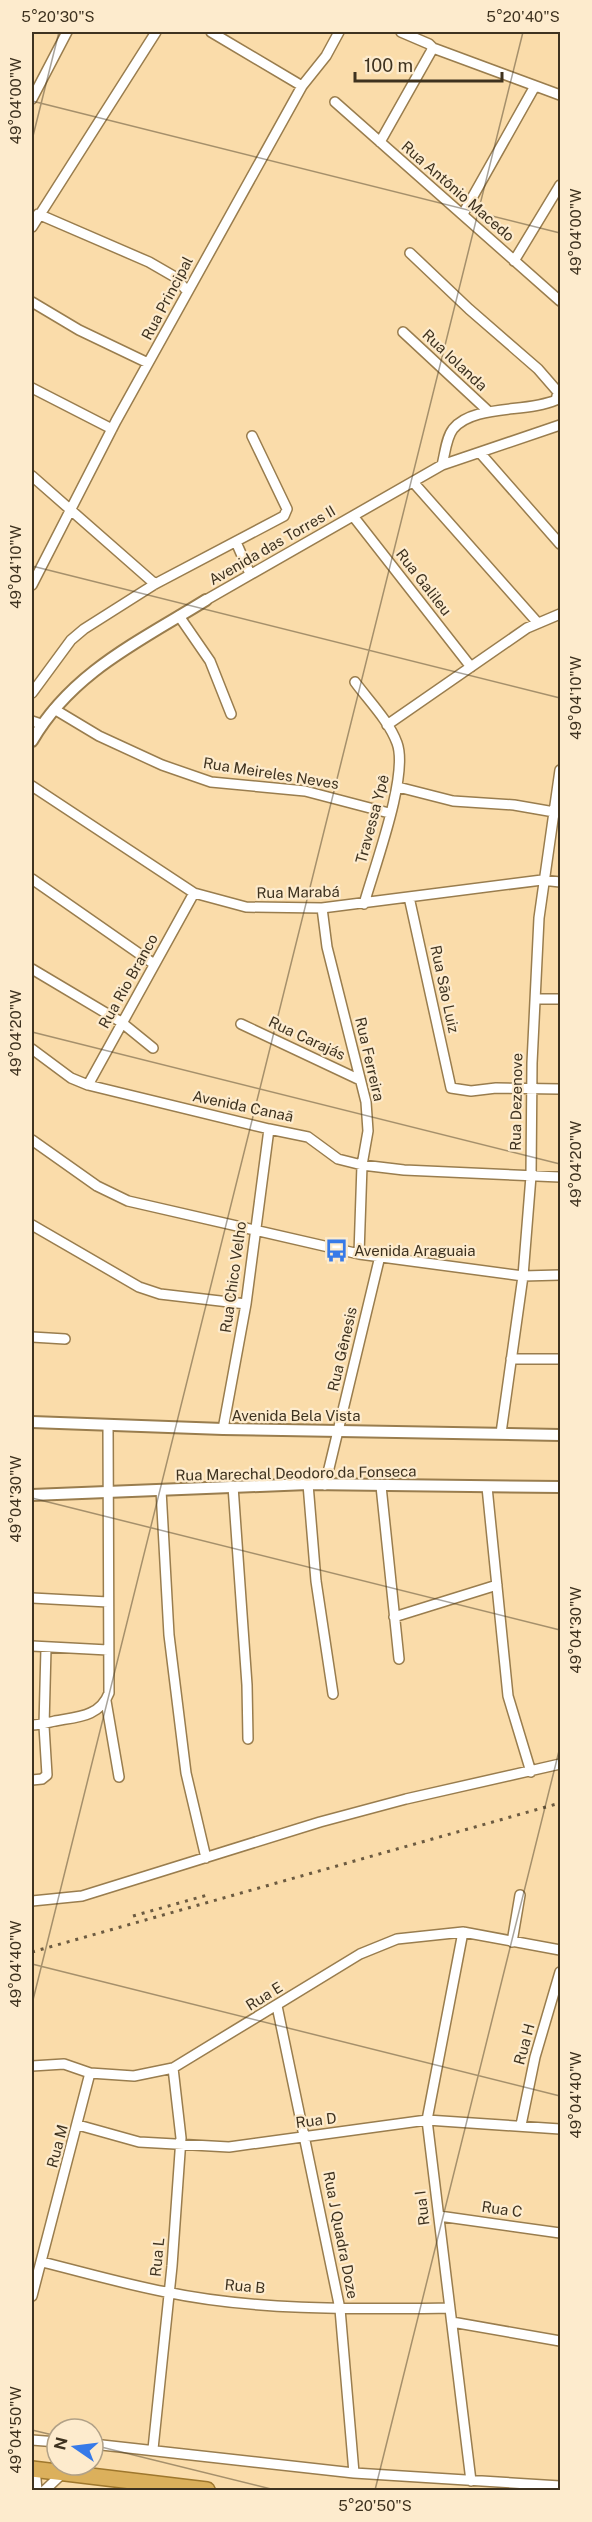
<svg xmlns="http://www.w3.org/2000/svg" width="592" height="2522" viewBox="0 0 592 2522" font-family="'Public Sans',sans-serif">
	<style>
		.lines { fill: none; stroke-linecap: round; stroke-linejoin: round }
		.minor-casing { stroke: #997d4e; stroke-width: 12 }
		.tertiary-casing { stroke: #997d4e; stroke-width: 14 }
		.trunk-casing { stroke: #9e772d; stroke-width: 18 }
		.minor { stroke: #fff; stroke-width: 9 }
		.tertiary { stroke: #fff; stroke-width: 10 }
		.trunk { stroke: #dbb05c; stroke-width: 15 }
		.rail { stroke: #6c5b41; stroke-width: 3; stroke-dasharray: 3 6; stroke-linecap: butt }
		.ticks { fill: none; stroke: #3e321f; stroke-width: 1.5; stroke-opacity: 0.45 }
		.labels { text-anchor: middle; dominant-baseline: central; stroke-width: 4.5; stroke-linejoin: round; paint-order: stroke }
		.street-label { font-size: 15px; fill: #3e321f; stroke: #fdebcd }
		.poi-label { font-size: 15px; fill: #3e321f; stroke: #fdebcd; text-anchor: start }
		.neatline { fill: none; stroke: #3e321f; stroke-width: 2 }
		.ticks-label { font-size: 15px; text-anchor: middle; fill: #3e321f }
	</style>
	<rect width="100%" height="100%" fill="#fadcaa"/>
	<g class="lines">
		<defs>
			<path id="minor" d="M211,32l91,54
				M401,32l28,12 4,4 127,47
				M32,99l35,-67
				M335,102l225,199
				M380,142l53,-94
				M38,214l111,48 26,15 12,14
				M463,214l72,-128
				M32,227l124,-195
				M410,253l59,56 69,60 20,23 -2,8c-29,13 -83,4 -103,29 -7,9 -8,25 -11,36
				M514,261l46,-76
				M32,302l47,28 69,33
				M403,332l84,78
				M32,388l80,41
				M481,454l79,90
				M32,476l123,108
				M413,482l124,140
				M353,516l118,151
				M236,542l14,32
				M32,585l84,-164 186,-335 24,-30 13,-24
				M206,600l236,-135 118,-40
				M179,616l31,45 21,53
				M355,682c14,19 34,39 42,61 12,32 -23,125 -33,161
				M32,693l39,-53 13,-11 71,-45 129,-68 3,-7 -35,-73
				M54,709l45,27 63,29 49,17 94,9 84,22
				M32,721l9,3
				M387,725l140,-97 33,-14
				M32,786l162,107 52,14 76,1 220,-28 18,2
				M398,787l55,14 61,4 46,8
				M32,879l122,85
				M409,897l42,191 20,3 25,-3 64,1
				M322,908l5,39 39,155 2,29 -6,34 -3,89
				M32,969l89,53 32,26
				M536,999h24
				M241,1024l119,56
				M32,1049l39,29 17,7 181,44 39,8 30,22 24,6 42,5 156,7
				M88,1085l106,-192
				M32,1140l65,46 31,15 231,53 164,22 37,-1
				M32,1225l107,62 21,7 86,10
				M32,1337l33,2
				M511,1359h49
				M223,1429l23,-125 23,-175
				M501,1433l22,-157 8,-100 1,-113 7,-145 21,-148
				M308,1484l8,97 17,113
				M325,1485l55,-229
				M233,1486l14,199 1,54
				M381,1486l18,173
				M487,1487l21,209 23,76
				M161,1490l8,145 17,138 20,85
				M32,1598l76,4
				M394,1617l103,-32
				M32,1646l76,4
				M106,1701l13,76
				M32,1725c9,0 14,-2 23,-4 21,-4 45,-4 54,-28l-1,-268
				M32,1780l10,-1 5,-4 -3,-49 2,-78
				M32,1901l50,-5 238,-74 86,-23 154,-35
				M463,1932l-36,188 44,361
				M512,1942l8,-47
				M277,2006l63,303 14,164
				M32,2066l32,-2 26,9 44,3 39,-8 187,-114 37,-15 66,-7 97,18
				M78,2125l61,17 90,5 198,-27 133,9
				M521,2125l14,-68 25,-85
				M439,2216l121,17
				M42,2262c41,10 82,22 124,30 90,19 192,17 284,16
				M32,2296l58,-223
				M452,2322l108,19
				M32,2440l25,2
				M93,2444l261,29 206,13
				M153,2449l19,-183 9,-128 -8,-70
				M35,2469l2,21
				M45,2490l18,-17"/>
			<path id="tertiary" d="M32,741c40,-69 108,-100 174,-141
				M32,1422l191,7 337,6
				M32,1495l276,-11 252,3"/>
			<path id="trunk" d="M32,2469l175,21"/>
		</defs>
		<use href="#minor" class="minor-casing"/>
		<use href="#tertiary" class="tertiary-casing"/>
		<use href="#trunk" class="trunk-casing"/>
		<use href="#minor" class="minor"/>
		<use href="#tertiary" class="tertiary"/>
		<use href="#trunk" class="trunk"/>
		<path class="rail" d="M133,1916l78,-22
			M32,1952l528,-149"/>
	</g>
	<path class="ticks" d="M32,101l528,132M32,140l27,-108M32,566l528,132M32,1032l528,132M32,1498l528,132M32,1964l528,132M32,2004l491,-1972M32,2430l25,6M93,2445l182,45M375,2490l185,-743"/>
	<defs>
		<symbol id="bus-bare" viewBox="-9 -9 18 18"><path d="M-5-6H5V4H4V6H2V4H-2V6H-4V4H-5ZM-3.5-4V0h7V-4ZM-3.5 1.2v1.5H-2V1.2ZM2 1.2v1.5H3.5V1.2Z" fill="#377ae8" stroke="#fdebcd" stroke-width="2.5" paint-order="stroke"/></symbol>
	</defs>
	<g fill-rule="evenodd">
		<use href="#bus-bare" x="320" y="1234" width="33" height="33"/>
	</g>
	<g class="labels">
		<g class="street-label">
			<text transform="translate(458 191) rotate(41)">Rua Antônio Macedo</text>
			<text transform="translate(167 298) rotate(-62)">Rua Principal</text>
			<text transform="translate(455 360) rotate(43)">Rua Iolanda</text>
			<text transform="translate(272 545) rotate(-30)">Avenida das Torres II</text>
			<text transform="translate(424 582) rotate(52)">Rua Galileu</text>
			<text transform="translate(271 773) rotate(9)">Rua Meireles Neves</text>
			<text transform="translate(372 819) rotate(-75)">Travessa Ypê</text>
			<text transform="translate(298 892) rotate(-1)">Rua Marabá</text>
			<text transform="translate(128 981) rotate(-61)">Rua Rio Branco</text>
			<text transform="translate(445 989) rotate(78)">Rua São Luiz</text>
			<text transform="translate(307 1038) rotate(25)">Rua Carajás</text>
			<text transform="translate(370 1059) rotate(77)">Rua Ferreira</text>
			<text transform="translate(516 1102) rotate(-89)">Rua Dezenove</text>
			<text transform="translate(243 1106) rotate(12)">Avenida Canaã</text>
			<text transform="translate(233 1277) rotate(-82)">Rua Chico Velho</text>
			<text transform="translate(342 1349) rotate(-77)">Rua Gênesis</text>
			<text x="296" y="1415">Avenida Bela Vista</text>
			<text transform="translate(296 1473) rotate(-1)">Rua Marechal Deodoro da Fonseca</text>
			<text transform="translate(264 1996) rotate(-32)">Rua E</text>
			<text transform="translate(524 2044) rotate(-75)">Rua H</text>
			<text transform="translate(316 2120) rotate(-7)">Rua D</text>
			<text transform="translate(57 2146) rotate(-75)">Rua M</text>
			<text transform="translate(422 2208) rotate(-97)">Rua I</text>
			<text transform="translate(502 2209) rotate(8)">Rua C</text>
			<text transform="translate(341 2235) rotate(79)">Rua J Quadra Doze</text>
			<text transform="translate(157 2257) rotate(-84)">Rua L</text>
			<text transform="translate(245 2286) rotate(5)">Rua B</text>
		</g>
		<g class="poi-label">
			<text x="354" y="1250">Avenida Araguaia</text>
		</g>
	</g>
	<rect width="592" height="2522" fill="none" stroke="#fdebcd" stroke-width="66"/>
	<g transform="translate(75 2447) rotate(284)"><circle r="28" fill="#fdebcd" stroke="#b1a187" stroke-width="1.5"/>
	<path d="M0-4.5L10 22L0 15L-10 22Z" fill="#377ae8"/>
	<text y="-9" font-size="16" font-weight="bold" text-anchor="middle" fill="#3e321f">N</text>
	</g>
	<path d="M355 72v9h147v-9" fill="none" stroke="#3e321f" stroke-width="3"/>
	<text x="364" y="72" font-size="18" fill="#3e321f" stroke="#fdebcd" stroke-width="4.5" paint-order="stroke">100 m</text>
	<rect x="33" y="33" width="526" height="2456" class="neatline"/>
	<g class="ticks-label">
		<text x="58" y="22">5°20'30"S</text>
		<text x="523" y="22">5°20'40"S</text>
		<text transform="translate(16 101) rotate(-90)" y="5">49°04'00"W</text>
		<text transform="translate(576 232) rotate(-90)" y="5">49°04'00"W</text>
		<text transform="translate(16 567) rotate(-90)" y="5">49°04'10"W</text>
		<text transform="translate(576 698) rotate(-90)" y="5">49°04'10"W</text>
		<text transform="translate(16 1033) rotate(-90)" y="5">49°04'20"W</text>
		<text transform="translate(576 1164) rotate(-90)" y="5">49°04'20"W</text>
		<text transform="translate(16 1499) rotate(-90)" y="5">49°04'30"W</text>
		<text transform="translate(576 1630) rotate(-90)" y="5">49°04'30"W</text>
		<text transform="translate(16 1964) rotate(-90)" y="5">49°04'40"W</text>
		<text transform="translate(576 2095) rotate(-90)" y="5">49°04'40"W</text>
		<text transform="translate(16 2430) rotate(-90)" y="5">49°04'50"W</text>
		<text x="375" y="2511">5°20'50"S</text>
	</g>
</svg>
